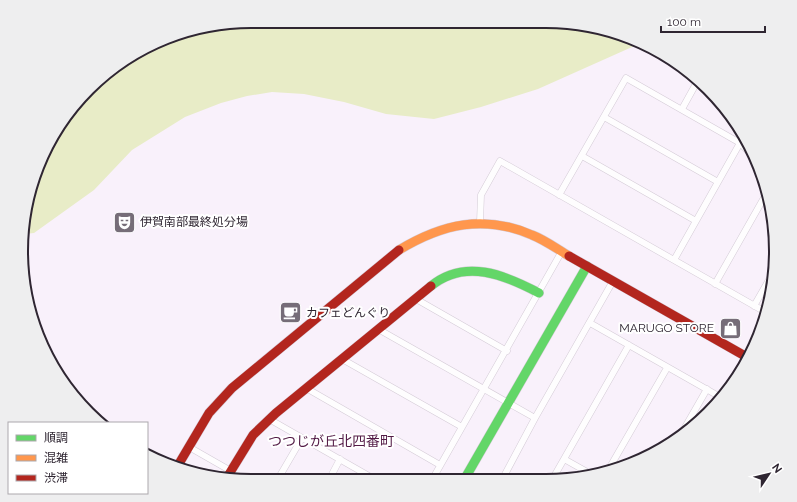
<svg xmlns="http://www.w3.org/2000/svg" width="797" height="502" viewBox="0 0 797 502" font-family="Raleway,'Noto Sans JP',sans-serif">
	<style>
		.green { fill: #e8ecc7 }
		.lines { fill: none; stroke-linecap: round; stroke-linejoin: round }
		.street-casing { stroke: #d4cbd6; stroke-width: 7 }
		.fast-casing { stroke: #d4cbd6; stroke-width: 10 }
		.slow-casing { stroke: #d4cbd6; stroke-width: 10 }
		.jam-casing { stroke: #d4cbd6; stroke-width: 10 }
		.street { stroke: #fefdfe; stroke-width: 6 }
		.fast { stroke: #63d668; stroke-width: 9 }
		.slow { stroke: #ff974d; stroke-width: 9 }
		.jam { stroke: #b3261e; stroke-width: 9 }
		.labels { text-anchor: middle; dominant-baseline: central; stroke-width: 4; stroke-linejoin: round; paint-order: stroke }
		.poi-label { font-size: 12px; fill: #2f2632; stroke: #fff; text-anchor: start }
		.quarter-label { font-size: 14px; fill: #521a45; stroke: #fff }
		.rim { fill: none; stroke: #2f2632; stroke-width: 2 }
	</style>
	<rect width="100%" height="100%" fill="#f9f1fb"/>
	<path class="green" d="M251,21l325,2 58,15 7,5 -103,46 -57,18 -47,12 -48,-5 -42,-12 -40,-8 -32,-2 -25,4 -26,7 -36,14 -53,33 -38,40 -60,43 -10,1 9,-57 36,-66 54,-51 54,-27z"/>
	<g class="lines">
		<defs>
			<path id="street" d="M682,109l15,-27
				M604,117l114,65
				M582,156l114,65
				M559,195l67,-117 114,65 11,11
				M480,222l1,-27 19,-34 267,152
				M674,260l66,-117
				M715,284l50,-88
				M416,299l91,52
				M754,306l16,-28
				M590,323l132,75
				M378,329l157,89
				M342,359l120,68
				M306,388l134,77
				M269,419l107,61
				M680,436l27,-47
				M189,447l42,24
				M564,459l65,-114
				M610,467l57,-99
				M278,479l24,-41
				M329,480l11,-21
				M432,480l130,-229
				M502,480l33,-62 78,-137
				M552,480l12,-21 25,14"/>
			<path id="fast" d="M431,286c34,-28 74,-11 108,7
				M464,480l123,-214"/>
			<path id="slow" d="M399,250c43,-26 85,-36 133,-15 13,5 25,14 37,21"/>
			<path id="jam" d="M569,256l176,100
				M177,467l32,-54 23,-25 167,-138
				M226,479l27,-44 23,-22 155,-127"/>
		</defs>
		<use href="#street" class="street-casing"/>
		<use href="#fast" class="fast-casing"/>
		<use href="#slow" class="slow-casing"/>
		<use href="#jam" class="jam-casing"/>
		<use href="#street" class="street"/>
		<use href="#fast" class="fast"/>
		<use href="#slow" class="slow"/>
		<use href="#jam" class="jam"/>
	</g>
	<defs>
		<symbol id="theatre-square" viewBox="-11 -11 22 22"><rect x="-9" y="-9" width="18" height="18" rx="4" fill="#766d78" stroke="#fff"/><path d="M-5-5.5Q0-4 5-5.5V0Q5 5 0 6Q-5 5-5 0ZM-3.3-2.5H-1v1.5H-3.3ZM1-2.5H3.3v1.5H1ZM-2.8 1Q0 5.5 2.8 1Z" fill="#fff"/></symbol>
		<symbol id="cafe-square" viewBox="-11 -11 22 22"><rect x="-9" y="-9" width="18" height="18" rx="4" fill="#766d78" stroke="#fff"/><path d="M-5.5-4.5H6V0H3Q3 3.5 0 3.5H-2.5Q-5.5 3.5-5.5 0ZM3-3.2v2h1.7v-2ZM-6 4.5H4V6H-6Z" fill="#fff"/></symbol>
		<symbol id="shop-square" viewBox="-11 -11 22 22"><rect x="-9" y="-9" width="18" height="18" rx="4" fill="#766d78" stroke="#fff"/><path d="M-5-2.5h2.3a2.7 3.5 0 0 1 5.4 0H5L5.5 6h-11ZM-1.5-2.5h3a1.5 2.3 0 0 0-3 0Z" fill="#fff"/></symbol>
	</defs>
	<g fill-rule="evenodd">
		<use href="#theatre-square" x="112" y="210" width="25" height="25"/>
		<use href="#cafe-square" x="278" y="300" width="25" height="25"/>
		<use href="#shop-square" x="718" y="316" width="25" height="25"/>
	</g>
	<g class="labels">
		<g class="poi-label">
			<text x="140" y="222">伊賀南部最終処分場</text>
			<text x="306" y="313">カフェどんぐり</text>
			<text x="714" y="328" text-anchor="end">MARUGO STORE</text>
		</g>
		<g class="quarter-label">
			<text x="331" y="441">つつじが丘北四番町</text>
		</g>
	</g>
	<path d="M0 0H797V502H0ZM251 28H546A223 223 0 0 1 769 251V251A223 223 0 0 1 546 474H251A223 223 0 0 1 28 251V251A223 223 0 0 1 251 28Z" fill="#eeeeef" fill-rule="evenodd"/>
	<path class="rim" d="M251 28H546A223 223 0 0 1 769 251V251A223 223 0 0 1 546 474H251A223 223 0 0 1 28 251V251A223 223 0 0 1 251 28Z"/>
	<rect x="8" y="422" width="140" height="72" fill="#ffffff" stroke="#aca8ad"/>
	<rect x="16" y="435" width="20" height="6" fill="#63d668" stroke="#aca8ad"/>
	<text x="44" y="442" font-size="12" fill="#2f2632">順調</text>
	<rect x="16" y="455" width="20" height="6" fill="#ff974d" stroke="#aca8ad"/>
	<text x="44" y="462" font-size="12" fill="#2f2632">混雑</text>
	<rect x="16" y="475" width="20" height="6" fill="#b3261e" stroke="#aca8ad"/>
	<text x="44" y="482" font-size="12" fill="#2f2632">渋滞</text>
	<g transform="translate(769 474) rotate(55)" stroke="#ffffff" stroke-width="3" paint-order="stroke">
	<path d="M0-3L7 15L0 10L-7 15Z" fill="#2f2632"/>
	<text y="-6" font-size="11" font-weight="bold" text-anchor="middle" fill="#2f2632">N</text>
	</g>
	<path d="M661 26v6h104v-6" fill="none" stroke="#2f2632" stroke-width="2"/>
	<text x="667" y="26" font-size="12" fill="#2f2632" stroke="#ffffff" stroke-width="3" paint-order="stroke">100 m</text>
</svg>
